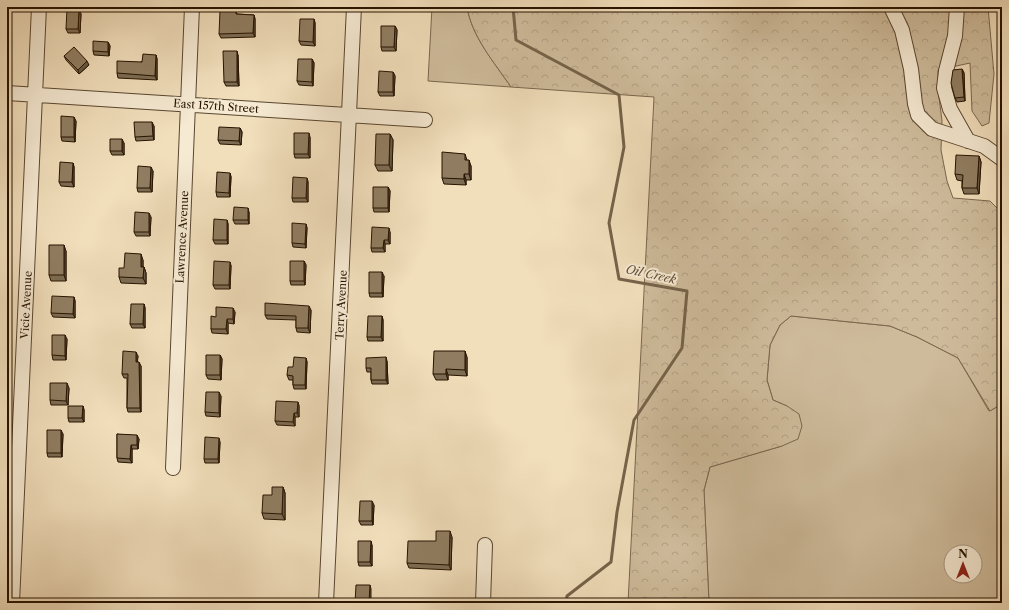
<svg xmlns="http://www.w3.org/2000/svg" width="1009" height="610" viewBox="0 0 1009 610" font-family="'Libre Caslon Text',serif">
	<style>
		.grass { fill: #cebb9b; stroke: #7a674e; fill-rule: evenodd }
		.forest { fill: url(#forest-crowns); stroke: #7a674e }
		.lines { fill: none; stroke-linecap: round; stroke-linejoin: round }
		.stream { stroke: #76634a; stroke-width: 3 }
		.minor-casing { stroke: #59462f; stroke-width: 16 }
		.minor { stroke: #f6ead3; stroke-width: 14 }
		.wall { fill: #7c6c53; stroke: #261300 }
		.shaded-wall { fill: #655844; stroke: #261300 }
		.building { fill: #907d61; stroke: #261300 }
		.labels { text-anchor: middle; dominant-baseline: central; stroke-width: 4; stroke-linejoin: round; paint-order: stroke }
		.street-label { font-size: 11px; fill: #261300; stroke: #f6ead3 }
		.water-label { font-size: 12px; font-style: italic; fill: #624f37; stroke: #f6ead3 }
	</style>
	<defs>
		<pattern id="forest-crowns" width="20" height="18" patternUnits="userSpaceOnUse"><rect width="20" height="18" fill="#cebb9b"/><path d="M2 6a3 3 0 1 1 6 0M12 15a3 3 0 1 1 6 0" fill="none" stroke="#b1a084"/></pattern>
	</defs>
	<rect width="100%" height="100%" fill="#f1debb"/>
	<filter id="stains"><feTurbulence type="fractalNoise" baseFrequency=".005" numOctaves="4"/><feColorMatrix values="0 0 0 0 .2 0 0 0 0 .09 0 0 0 0 .02 0 0 0 .5 -.17"/></filter>
	<radialGradient id="worn" r=".72"><stop offset=".6" stop-color="#630" stop-opacity="0"/><stop offset="1" stop-color="#630" stop-opacity=".3"/></radialGradient>
	<path class="grass" d="M432,7h35c5,30 27,55 44,80l-83,-6z
		M791,316l99,10 27,11 41,21 31,53 13,-7v199h-293l-5,-113 6,-23 72,-21 5,-40 -14,-6 -6,-20 3,-35 10,-20zM951,552h24v24h-24z"/>
	<path class="forest" d="M467,7h521l6,67 -5,49 -7,3 -10,-15 -2,-48 -32,7v19l4,32 -1,29 6,31 6,17 37,3 8,8 4,14v181l-12,7 -32,-53 -41,-21 -27,-11 -99,-10 -11,9 -10,20 -3,35 6,20 14,6 12,8 3,12 -4,13 -16,7 -72,21 -6,23 5,113h-81l26,-506 -143,-10c-17,-25 -39,-50 -44,-80z"/>
	<g class="lines">
		<path class="stream" d="M513,7l3,33 103,55 5,52 -15,76 10,56 68,12 -5,57 -48,72 -17,92 -6,50 -44,34 -1,7"/>
		<defs>
			<path id="minor" d="M891,7l11,23 9,39 4,35 3,11 14,14 52,17 18,13
				M957,7l-2,29 -9,35 -2,17 6,21 18,32
				M7,93l418,27
				M173,468l19,-461
				M12,603l27,-596
				M326,603l28,-596
				M483,603l2,-58"/>
		</defs>
		<use href="#minor" class="minor-casing"/>
		<use href="#minor" class="minor"/>
	</g>
	<path class="wall" d="M382,7h14v3h-13z
		M79,10l2,4 -1,19h-12l-2,-4z
		M236,11l1,3 17,1 1,4v18l-34,1 -2,-4z
		M314,19l1,4v23l-14,-1 -2,-4z
		M395,26l2,4 -1,21h-14l-1,-4z
		M108,42l2,4 -1,10 -15,-1 -1,-4z
		M156,55l1,4v21l-39,-2 -1,-5z
		M238,55l1,31h-13l-2,-4z
		M64,56l25,9 -10,9 -13,-14z
		M312,59l2,4 -1,23 -14,-1 -2,-4z
		M962,69l2,4 1,28 -8,1 -2,-4z
		M393,72l2,4 -1,20h-14l-2,-4z
		M76,121l-1,21 -13,-1 -1,-4z
		M154,126v14l-18,1 -1,-4z
		M240,128l2,4 -1,13 -21,-1 -2,-4z
		M390,134l3,6 -1,31h-14l-3,-6z
		M310,137v21h-15l-1,-4z
		M124,143v12h-12l-2,-4z
		M465,154l2,6 4,6v14h-5v5l-22,-1 -2,-6z
		M979,156l2,6 -2,32h-15l-2,-6v-7l-5,-1 -2,-6z
		M73,163l1,4v20l-13,-1 -2,-4z
		M153,171l-1,21h-14l-1,-4z
		M230,173l1,4 -1,20h-13l-1,-5z
		M307,178l1,4v20h-15l-1,-4z
		M388,187l2,4 -1,21h-15l-1,-4z
		M249,212v12h-14l-2,-4z
		M151,217l-1,19h-14l-2,-4z
		M227,220l1,4v20h-13l-2,-4z
		M306,224l1,4 -1,20 -13,-1 -1,-4z
		M390,232v12h-5v8h-13l-1,-4z
		M66,251v30h-15l-2,-6z
		M143,260v7h1l2,6v11l-25,-1 -2,-6 5,-9z
		M304,261l2,4 -1,20h-14l-1,-4z
		M230,262l1,4 -1,23h-15l-2,-4z
		M384,276l-1,21h-13l-1,-4z
		M74,297l1,4v17l-22,-1 -2,-4z
		M144,304l1,4v20h-13l-2,-4z
		M311,310l-1,23 -13,-1 -1,-4v-8l-29,-1 -2,-4z
		M235,312l-1,12 -6,-1v11l-16,-1 -1,-4 5,-12z
		M382,316l1,4v21h-15l-1,-4z
		M67,339l-1,21h-13l-1,-5z
		M220,355l2,4 -1,21 -13,-1 -2,-4z
		M138,356l-1,6 4,4v46h-13l-1,-4v-30h-3l-2,-4z
		M467,357v19l-19,-1v5h-12l-3,-6z
		M306,358l1,4 -1,27h-12l-1,-4v-5h-4l-2,-5 6,-8z
		M387,361l1,23h-16l-1,-4v-8h-4l-1,-4z
		M69,388l-1,17h-17l-1,-5z
		M221,396l-1,21 -14,-1 -1,-4z
		M298,402l1,4v11h-4v9l-18,-1 -2,-4z
		M83,406l1,4v12h-15l-1,-4z
		M63,434l-1,23h-14l-1,-4z
		M117,434l22,5 -1,10h-6v14l-14,-1 -1,-4z
		M220,442l-1,21h-14l-1,-4z
		M283,487l2,6v27l-21,-1 -2,-6 10,-18z
		M374,505l-1,20h-12l-2,-4z
		M452,537l-1,33 -42,-2 -2,-5 29,-22z
		M372,545v21h-13l-1,-4z"/>
	<path class="shaded-wall" d="M79,10l2,4 -1,19 -2,-4z
		M254,15l1,4v18l-2,-4z
		M314,19l1,4v23l-2,-4z
		M395,26l2,4 -1,21 -2,-4z
		M108,42l2,4 -1,10 -1,-4z
		M237,51l1,4 1,31 -2,-4z
		M156,55l1,4v21l-2,-4z
		M312,59l2,4 -1,23 -1,-4z
		M87,61l2,4 -10,9 -1,-4z
		M962,69l2,4 1,28 -1,-4z
		M393,72l2,4 -1,20 -1,-4z
		M74,117l2,4 -1,21 -1,-5z
		M152,122l2,4v14l-1,-4z
		M240,128l2,4 -1,13 -2,-4z
		M309,133l1,4v21l-2,-4z
		M390,134l3,6 -1,31 -3,-6z
		M122,139l2,4v12l-2,-4z
		M979,156l2,6 -2,32 -2,-6z
		M469,160l2,6v14l-2,-6z
		M73,163l1,4v20l-2,-5z
		M151,167l2,4 -1,21 -2,-4z
		M230,173l1,4 -1,20 -1,-4z
		M464,174l2,6v5l-2,-6z
		M307,178l1,4v20l-2,-4z
		M388,187l2,4 -1,21 -1,-4z
		M248,208l1,4v12l-1,-4z
		M149,213l2,4 -1,19 -1,-4z
		M227,220l1,4v20l-1,-4z
		M306,224l1,4 -1,20 -1,-4z
		M389,228l1,4v12l-2,-4z
		M384,240l1,4v8l-2,-4z
		M64,245l2,6v30l-2,-6z
		M141,254l2,6v13l-2,-6z
		M304,261l2,4 -1,20 -1,-4z
		M230,262l1,4 -1,23 -1,-4z
		M144,267l2,6v11l-3,-6z
		M382,272l2,4 -1,21 -1,-4z
		M74,297l1,4v17l-2,-4z
		M144,304l1,4v20l-2,-4z
		M309,306l2,4 -1,23 -2,-5z
		M233,308l2,4 -1,12 -1,-5z
		M382,316l1,4v21l-2,-4z
		M227,319l1,4v11l-2,-5z
		M65,335l2,4 -1,21 -1,-4z
		M465,351l2,6v19l-2,-6z
		M136,352l2,4 -1,10 -1,-4z
		M220,355l2,4 -1,21 -1,-5z
		M386,357l1,4 1,23 -2,-4z
		M306,358l1,4 -1,27 -1,-4z
		M139,362l2,4v46l-1,-4z
		M446,369l2,6v5l-2,-6z
		M67,383l2,5 -1,17 -2,-4z
		M219,392l2,4 -1,21 -1,-4z
		M298,402l1,4v11l-2,-4z
		M83,406l1,4v12l-2,-4z
		M294,413l1,4v9l-2,-4z
		M61,430l2,4 -1,23 -1,-4z
		M137,435l2,4 -1,10 -1,-4z
		M219,438l1,4 -1,21 -1,-4z
		M131,445l1,4v14l-2,-4z
		M283,487l2,6v27l-3,-6z
		M372,501l2,4 -1,20 -1,-4z
		M450,531l2,6 -1,33 -2,-5z
		M371,541l1,4v21l-2,-4z
		M370,585l1,4v14h-2z"/>
	<path class="building" d="M67,9l12,1 -1,19h-12z
		M220,11h16v3l18,1 -1,18 -34,1z
		M300,19h14l-1,23 -14,-1z
		M381,26h14l-1,21h-13z
		M93,41l15,1v10l-15,-1z
		M74,47l13,14 -9,9 -14,-14z
		M223,51h14v31h-13z
		M143,54l13,1 -1,21 -38,-3v-12l25,1z
		M298,59h14v23l-15,-1z
		M962,69l2,28 -9,1 -4,-15 2,-13z
		M379,71l14,1v20h-15z
		M61,116l13,1v20h-13z
		M134,122h18l1,14 -18,1z
		M219,127l21,1 -1,13 -21,-1z
		M294,133h15l-1,21h-14z
		M376,134h14l-1,31h-14z
		M110,139h12v12h-12z
		M442,152l23,2v6h4v14h-5v5l-22,-1z
		M956,155l23,1 -2,32h-15l1,-13 -8,-1z
		M60,162l13,1 -1,19h-13z
		M138,166l13,1 -1,21h-13z
		M217,172l13,1 -1,20 -13,-1z
		M293,177l14,1 -1,20h-14z
		M373,187h15v21h-15z
		M234,207l14,1v12h-15z
		M135,212l14,1v19h-15z
		M214,219l13,1v20h-14z
		M292,223l14,1 -1,20 -13,-1z
		M372,227l17,1 -1,12h-4l-1,8h-12z
		M49,245h15v30h-15z
		M125,253l16,1v13h3l-1,11 -24,-1v-9h5z
		M214,261l16,1 -1,23h-16z
		M290,261h14v20h-14z
		M369,272h13v21h-13z
		M52,296l22,1 -1,17 -22,-1z
		M265,303l44,3 -1,22h-12v-12l-31,-1z
		M131,304h13l-1,20h-13z
		M216,307l17,1v11h-6l-1,10h-15v-13l5,1z
		M368,316h14l-1,21h-14z
		M52,335h13v21l-13,-1z
		M123,351l13,1v10h3l1,46h-13l1,-34h-6z
		M434,351h31v19l-19,-1v5h-13z
		M206,355h14v20h-14z
		M294,357l12,1 -1,27h-12v-9l-6,-1 1,-8h5z
		M386,357v23h-15v-12h-5v-10z
		M50,383h17l-1,18 -16,-1z
		M206,392h13v21l-14,-1z
		M276,401l22,1 -1,11h-3l-1,9 -18,-1z
		M68,406h15l-1,12h-14z
		M47,430h14v23h-14z
		M117,434l20,1v10h-6l-1,14 -13,-1z
		M205,437l14,1 -1,21h-14z
		M272,487h11l-1,27 -20,-1 1,-18h9z
		M360,501h12v20h-13z
		M436,531h14l-1,34 -42,-2 1,-22h28z
		M358,541h13l-1,21h-12z
		M356,585h14l-1,18h-14z"/>
	<g class="labels">
		<g class="street-label">
			<text transform="translate(216 106) rotate(4)">East 157th Street</text>
			<text transform="translate(182 237) rotate(-87)">Lawrence Avenue</text>
			<text transform="translate(26 305) rotate(-87)">Vicie Avenue</text>
			<text transform="translate(341 305) rotate(-87)">Terry Avenue</text>
		</g>
		<g class="water-label">
			<text transform="translate(651 274) rotate(12)">Oil Creek</text>
		</g>
	</g>
	<rect width="1009" height="610" fill="none" stroke="#f1debb" stroke-width="24"/>
	<rect x="8" y="8" width="993" height="594" fill="none" stroke="#261300" stroke-width="2"/>
	<rect x="12" y="12" width="985" height="586" fill="none" stroke="#261300"/>
	<g transform="translate(963 564)"><circle r="19" fill="#f6ead3" stroke="#a3947f"/>
	<path d="M0-3L7 15L0 10L-7 15Z" fill="#8f2418"/>
	<text y="-6" font-size="11" font-weight="bold" text-anchor="middle" fill="#261300">N</text>
	</g>
	<rect width="100%" height="100%" filter="url(#stains)"/>
	<rect width="100%" height="100%" fill="url(#worn)"/>
</svg>
